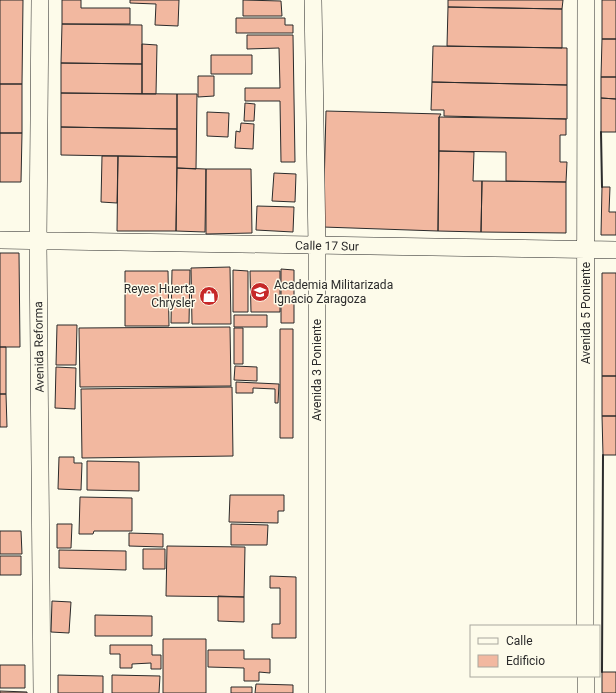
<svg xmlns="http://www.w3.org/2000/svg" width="616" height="693" viewBox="0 0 616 693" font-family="Roboto,sans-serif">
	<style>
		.building { fill: #f2b8a0; stroke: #2b2b2b }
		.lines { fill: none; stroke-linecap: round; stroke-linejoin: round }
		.street-casing { stroke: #2b2b2b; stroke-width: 18 }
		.street { stroke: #fdfbea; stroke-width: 17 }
		.wall { stroke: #2b2b2b; stroke-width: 2 }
		.labels { text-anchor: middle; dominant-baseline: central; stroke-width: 3; stroke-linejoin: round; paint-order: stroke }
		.street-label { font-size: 12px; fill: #2b2b2b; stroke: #fdfbea }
		.poi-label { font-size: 12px; fill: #2b2b2b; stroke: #fdfbea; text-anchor: start }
	</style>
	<rect width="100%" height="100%" fill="#fdfbea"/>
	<path class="building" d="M0,0h23l-1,84h-22z
		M62,0h19v8h49v16h-68z
		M130,0h49l-1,26 -23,-1 1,-21 -26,-1z
		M243,0l38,1 1,15h-39z
		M448,0h115l-1,9 -114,-2z
		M602,0h14v39h-14z
		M448,7l114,2v39l-115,-2z
		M236,18h49v7h8v8h-57z
		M62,24l80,1v39l-81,-1z
		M247,35h46l2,127h-14l-1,-61h-35v-13h35l-1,-40 -32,1z
		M602,39h14v38h-15z
		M142,44l15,1 -1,49h-14z
		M433,46l134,2v37l-135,-3z
		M211,55h41v19h-41z
		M61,63l81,1v30l-81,-1z
		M198,76h16v20l-16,1z
		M601,77h15v22l-15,-1z
		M432,82l135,3v34l-123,-3v-6h-13z
		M0,84h22v49h-22z
		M61,93l116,1v35l-116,-2z
		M177,94h20l-1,75 -19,-1z
		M601,98l15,1v33h-15z
		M245,103l10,1 -1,17h-10z
		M326,111l115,3 -2,3 -1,114 -115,-4z
		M207,112l22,1 -1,24 -21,-1z
		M439,117l127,2v16h-6v27h7l-1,20 -60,-1v-29l-67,-1z
		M241,123l13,1 -1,25 -18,-1 1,-17 4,1z
		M61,127l116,2v28l-116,-2z
		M0,133h22l-1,49h-21z
		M439,151l35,1 -1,29h9l-1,51 -43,-1z
		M102,156h16l-1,47 -16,-1z
		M118,156l59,1 -1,74h-59z
		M177,168l29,1 -1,63 -29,-1z
		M206,169h45l1,64 -46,1z
		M274,173l22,1 -1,28 -23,-1z
		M482,181l84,1v51l-85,-1z
		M602,187h8l-1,25h7v23h-15z
		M257,206l37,1 -1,25 -37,-2z
		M0,253h19l1,94h-20z
		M230,267l1,57h-39l-1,-56z
		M281,269l13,1v53h-13z
		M172,270h18l-1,53h-18z
		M233,270l15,1v41h-15z
		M125,271h43l1,55h-44z
		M250,271h30v41h-29z
		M602,273h14v103h-14z
		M234,315h33v12h-33z
		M57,325h20l-1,40h-20z
		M230,327l1,59 -151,1 -1,-59z
		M234,328h9v36h-9z
		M280,329h13v109h-13z
		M0,347h6v47h-6z
		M235,366l22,1v14l-23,-1z
		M56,367l20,1 -1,41 -20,-1z
		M602,376h14v40h-14z
		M236,382l43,2 -1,19h-3v-14l-22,-1v5h-17z
		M232,387l1,69 -151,2 -1,-69z
		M0,394h6l1,33h-7z
		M602,416h14v39h-13z
		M59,457h15v6h8l-1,27 -23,-1z
		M87,461l52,1v29l-52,-1z
		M230,495h54v16h-6v12l-49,-1z
		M80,497l52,1v33h-38l-1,3h-14z
		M57,524h15l-1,24h-14z
		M231,524l37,1 -1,20h-36z
		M0,531h21l1,23h-22z
		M129,533l34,1v13l-34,-1z
		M167,546l78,1 -1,50 -78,-1z
		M143,549h22v20h-22z
		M59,550l67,1v19l-67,-2z
		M0,556h21v19h-21z
		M270,576l26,1v61h-24v-14h8v-36h-10z
		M218,596l26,1v25l-26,-1z
		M52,601l19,1 -2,31 -18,-1z
		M95,615l57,1v20h-57z
		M163,639h43v54h-43z
		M110,645h42v10h9v14h-10v-6l-19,1v4h-12v-14h-10z
		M208,650h36v9h26v14l-11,-1v9h-15v-13l-36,-1z
		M0,665h25v23h-25z
		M602,672h14v21h-14z
		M58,675l45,1v17h-45z
		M112,675l48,1 -1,17h-47z
		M256,684l37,1v8h-38z
		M231,687h21v6h-21z
		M0,691l27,1v1h-27z"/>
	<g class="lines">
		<defs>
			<path id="street" d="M40,0l-2,241 4,452
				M313,0l4,246v447
				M0,240l616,10
				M585,626l1,-626
				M586,676v17"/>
		</defs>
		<use href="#street" class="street-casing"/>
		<use href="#street" class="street"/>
		<path class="wall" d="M601,132l1,55
			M602,672l1,-217"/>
	</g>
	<defs>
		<symbol id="school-disc" viewBox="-11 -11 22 22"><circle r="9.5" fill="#c62828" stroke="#fdfbea"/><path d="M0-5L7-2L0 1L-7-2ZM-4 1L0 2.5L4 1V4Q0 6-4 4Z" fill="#fff"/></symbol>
		<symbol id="shop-disc" viewBox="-11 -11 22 22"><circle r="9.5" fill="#c62828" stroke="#fdfbea"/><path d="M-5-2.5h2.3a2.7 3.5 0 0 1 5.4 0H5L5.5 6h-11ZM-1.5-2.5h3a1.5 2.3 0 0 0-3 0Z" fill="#fff"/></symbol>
	</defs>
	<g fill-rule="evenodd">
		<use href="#school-disc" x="249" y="281" width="22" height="22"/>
		<use href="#shop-disc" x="198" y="285" width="22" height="22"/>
	</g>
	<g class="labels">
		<g class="street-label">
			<text transform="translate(327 246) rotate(1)">Calle 17 Sur</text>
			<text transform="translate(586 313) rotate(-90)">Avenida 5 Poniente</text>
			<text transform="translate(39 347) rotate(-91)">Avenida Reforma</text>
			<text transform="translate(317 370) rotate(-90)">Avenida 3 Poniente</text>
		</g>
		<g class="poi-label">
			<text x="274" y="285">Academia Militarizada<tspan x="274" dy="14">Ignacio Zaragoza</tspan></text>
			<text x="195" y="289" text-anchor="end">Reyes Huerta<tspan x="195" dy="14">Chrysler</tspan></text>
		</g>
	</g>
	<rect x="470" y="625" width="130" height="52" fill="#fdfbea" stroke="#a9a89e"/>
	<rect x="478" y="638" width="20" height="6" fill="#fdfbea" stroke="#a9a89e"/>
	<text x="506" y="645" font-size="12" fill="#2b2b2b">Calle</text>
	<rect x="478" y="655" width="20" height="12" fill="#f2b8a0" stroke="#a9a89e"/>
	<text x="506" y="665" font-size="12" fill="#2b2b2b">Edificio</text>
</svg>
